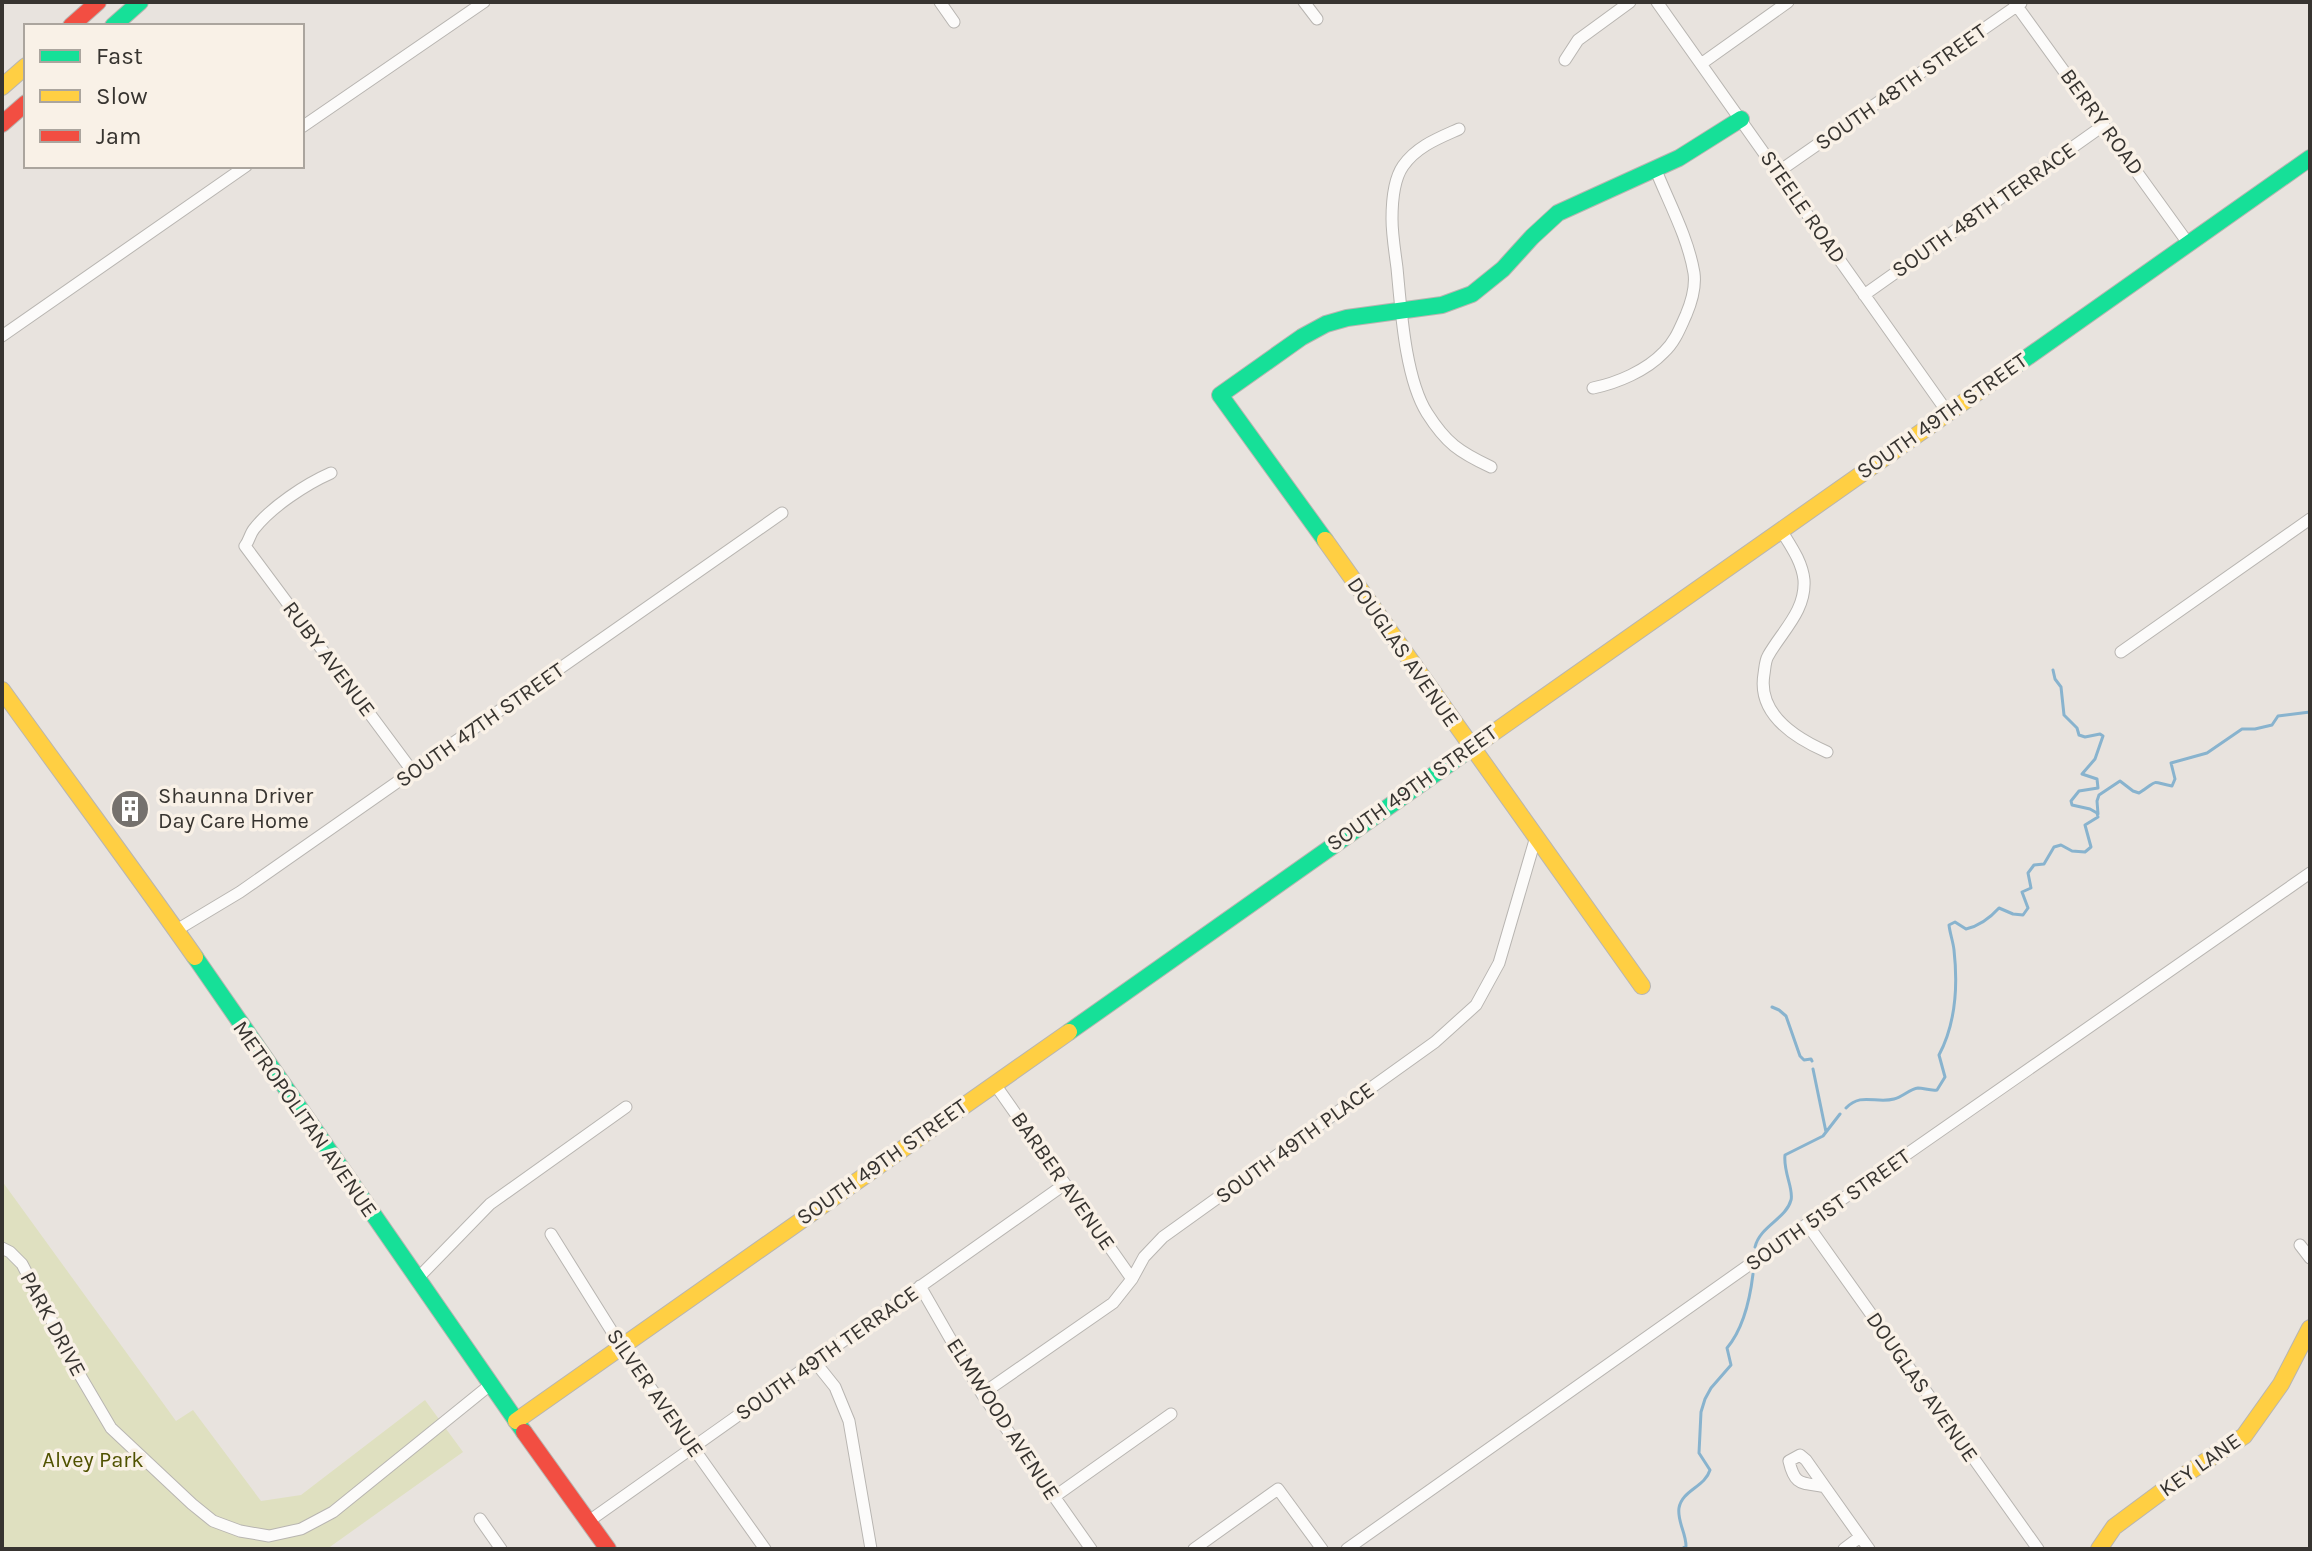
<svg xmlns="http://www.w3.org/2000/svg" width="2312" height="1551" viewBox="0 0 2312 1551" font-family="Karla,sans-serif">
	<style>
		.green { fill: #dfe0c0 }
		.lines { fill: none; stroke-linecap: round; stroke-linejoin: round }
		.stream { stroke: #88b3ce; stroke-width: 3 }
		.street-casing { stroke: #b8b5b1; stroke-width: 13 }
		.fast-casing { stroke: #b8b5b1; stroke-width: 18 }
		.slow-casing { stroke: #b8b5b1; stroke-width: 18 }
		.jam-casing { stroke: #b8b5b1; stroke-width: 18 }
		.street { stroke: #fcfbfa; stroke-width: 11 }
		.fast { stroke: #16e098; stroke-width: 16 }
		.slow { stroke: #ffcf43; stroke-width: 16 }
		.jam { stroke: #f24e42; stroke-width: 16 }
		.labels { text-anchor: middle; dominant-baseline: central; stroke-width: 7; stroke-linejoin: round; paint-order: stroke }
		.street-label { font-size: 22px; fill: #373430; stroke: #f9f1e7 }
		.poi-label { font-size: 22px; fill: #373430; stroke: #f9f1e7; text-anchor: start }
		.park-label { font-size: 22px; fill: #505200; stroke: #f9f1e7 }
	</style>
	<rect width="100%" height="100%" fill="#e8e3de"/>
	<path class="green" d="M2,1181l174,240 17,-11 68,91 40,-6 124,-95 38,52 -136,97h-325z"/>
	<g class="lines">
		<path class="stream" d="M2098,814l-1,-13 2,-6 21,-14 13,10 6,2c21,-13 9,-12 33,-7l3,-7 -4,-16 36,-10 35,-24h13l17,-4 6,-9 32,-4
			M1772,1007l7,3 7,6 14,40 4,4 7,-1 1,2
			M1813,1069l13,63
			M1846,1108c15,-16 30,-4 48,-9 8,-2 16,-10 24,-11 6,0 12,3 19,2l8,-13 -6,-22c17,-32 19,-69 15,-105 -1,-9 -4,-16 -5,-25l6,-3 11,7c13,-3 24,-11 33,-21l14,6 10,1 5,-7 -6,-16 9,-4 -3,-15 6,-8 10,-1 10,-17 7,-2 11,6 13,1 6,-5 -6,-22 13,-8 -1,-4 -7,-4 -18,-4 -1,-4 8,-10 19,-3 -1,-9 -15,-5 13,-15 8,-23 -3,-2 -15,3 -6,-2 -2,-7 -13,-13 -3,-28 -6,-8 -2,-9
			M1755,1247c5,-21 31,-28 36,-47 3,-11 -8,-28 -6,-45l38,-19 17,-22
			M1682,1549l4,-3c0,-13 -9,-25 -7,-38 3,-18 26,-21 31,-38l-11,-17 2,-41 4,-13 6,-11 20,-23 -4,-17c16,-19 23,-49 26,-74"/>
		<defs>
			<path id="street" d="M940,2l14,20
				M1304,2l13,17
				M1657,2l291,411
				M2014,2l174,241
				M1565,60l13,-20 52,-38
				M1701,64l87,-62
				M302,127l182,-125
				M1459,129c-20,9 -42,17 -56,37 -9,13 -11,37 -11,53 0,16 3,33 5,49 4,41 8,110 30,145 19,30 32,39 64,54
				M1778,172l243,-169
				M1864,295l240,-170
				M2,336l244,-170
				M1593,388c24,-5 53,-17 71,-36 11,-10 16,-24 22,-37 6,-14 10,-27 8,-42 -6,-36 -26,-72 -39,-105
				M331,473c-25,11 -60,34 -77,56 -4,5 -5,12 -9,17l168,226
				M1781,530c9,15 21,31 23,50 2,31 -22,51 -36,76 -3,5 -3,12 -4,18 -7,40 31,64 63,78
				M2121,652l189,-133
				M175,931l65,-39 542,-379
				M994,1083l138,196
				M1807,1224l231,325
				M551,1234l70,112 144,203
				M2300,1245l10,13
				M2,1248l8,4 12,12 59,113 30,51 81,76 21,17 27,10 29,5 32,-7 32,-17 157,-127
				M417,1279l73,-75 136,-97
				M920,1286l62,108 109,155
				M815,1362l20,25 14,34 22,128
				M982,1394l131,-91 19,-24 12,-22 19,-20 272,-195 41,-37 23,-42 36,-123
				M1800,1455l6,5 19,27c-23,-5 -30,0 -36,-26z
				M1825,1487l44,62
				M1054,1497l117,-83
				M480,1519l21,30
				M589,1521l476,-337
				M1194,1549l84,-60 44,60
				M1347,1549l484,-342 479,-334
				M1844,1549l16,-12"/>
			<path id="fast" d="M113,26l27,-24
				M2005,373l305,-215
				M1325,540l-105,-145 82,-58 24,-13 21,-6 95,-13 30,-11 31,-25 29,-32 26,-24 121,-55 62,-39
				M195,957l329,475
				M1069,1032l417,-294"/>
			<path id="slow" d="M2,87l24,-21
				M1325,540l317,446
				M2,690c64,89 130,177 193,267
				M1486,738l519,-365
				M516,1421l553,-389
				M2099,1549l15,-22 66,-49 64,-42 37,-52 29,-56"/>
			<path id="jam" d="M71,26l27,-24
				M2,124l24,-21
				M524,1432l84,117"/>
		</defs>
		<use href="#street" class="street-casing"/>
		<use href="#fast" class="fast-casing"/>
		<use href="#slow" class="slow-casing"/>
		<use href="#jam" class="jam-casing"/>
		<use href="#street" class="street"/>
		<use href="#fast" class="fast"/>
		<use href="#slow" class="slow"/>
		<use href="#jam" class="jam"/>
	</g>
	<defs>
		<symbol id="building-disc" viewBox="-11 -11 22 22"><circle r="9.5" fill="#75716d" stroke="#f9f1e7"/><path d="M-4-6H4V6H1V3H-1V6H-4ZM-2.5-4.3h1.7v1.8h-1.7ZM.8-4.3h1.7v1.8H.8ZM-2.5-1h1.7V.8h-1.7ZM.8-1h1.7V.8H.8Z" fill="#fff"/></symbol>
	</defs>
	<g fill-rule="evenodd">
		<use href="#building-disc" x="108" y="787" width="44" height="44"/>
	</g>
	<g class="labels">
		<g class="street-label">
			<text transform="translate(1901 87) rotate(-35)">SOUTH 48TH STREET</text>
			<text transform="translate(2102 122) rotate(54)">BERRY ROAD</text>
			<text transform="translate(1803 207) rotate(55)">STEELE ROAD</text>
			<text transform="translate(1984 210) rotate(-35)">SOUTH 48TH TERRACE</text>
			<text transform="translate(1942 416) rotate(-35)">SOUTH 49TH STREET</text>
			<text transform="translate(1403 652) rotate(55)">DOUGLAS AVENUE</text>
			<text transform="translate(329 659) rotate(53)">RUBY AVENUE</text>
			<text transform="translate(480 725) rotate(-35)">SOUTH 47TH STREET</text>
			<text transform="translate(1412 788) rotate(-35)">SOUTH 49TH STREET</text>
			<text transform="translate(305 1119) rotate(55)">METROPOLITAN AVENUE</text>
			<text transform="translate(1295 1143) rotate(-36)">SOUTH 49TH PLACE</text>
			<text transform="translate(882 1162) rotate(-35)">SOUTH 49TH STREET</text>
			<text transform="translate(1063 1181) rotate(55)">BARBER AVENUE</text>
			<text transform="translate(1828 1210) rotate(-35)">SOUTH 51ST STREET</text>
			<text transform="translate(53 1324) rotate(62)">PARK DRIVE</text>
			<text transform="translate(827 1353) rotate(-35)">SOUTH 49TH TERRACE</text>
			<text transform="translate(1922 1387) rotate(55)">DOUGLAS AVENUE</text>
			<text transform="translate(655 1393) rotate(55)">SILVER AVENUE</text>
			<text transform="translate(1003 1419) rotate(57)">ELMWOOD AVENUE</text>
			<text transform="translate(2200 1465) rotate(-35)">KEY LANE</text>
		</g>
		<g class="poi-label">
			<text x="158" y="796">Shaunna Driver<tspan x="158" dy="25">Day Care Home</tspan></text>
		</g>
		<g class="park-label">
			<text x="93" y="1460">Alvey Park</text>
		</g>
	</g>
	<rect width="2312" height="1551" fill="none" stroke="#373430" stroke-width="8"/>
	<rect x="24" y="24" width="280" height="144" fill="#f9f1e7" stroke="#aba59e" stroke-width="2"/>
	<rect x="40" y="50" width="40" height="12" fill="#16e098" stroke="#aba59e" stroke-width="2"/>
	<text x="96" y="64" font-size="24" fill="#373430">Fast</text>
	<rect x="40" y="90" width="40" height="12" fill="#ffcf43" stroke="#aba59e" stroke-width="2"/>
	<text x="96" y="104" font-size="24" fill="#373430">Slow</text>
	<rect x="40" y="130" width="40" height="12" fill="#f24e42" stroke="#aba59e" stroke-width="2"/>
	<text x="96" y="144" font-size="24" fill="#373430">Jam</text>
</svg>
